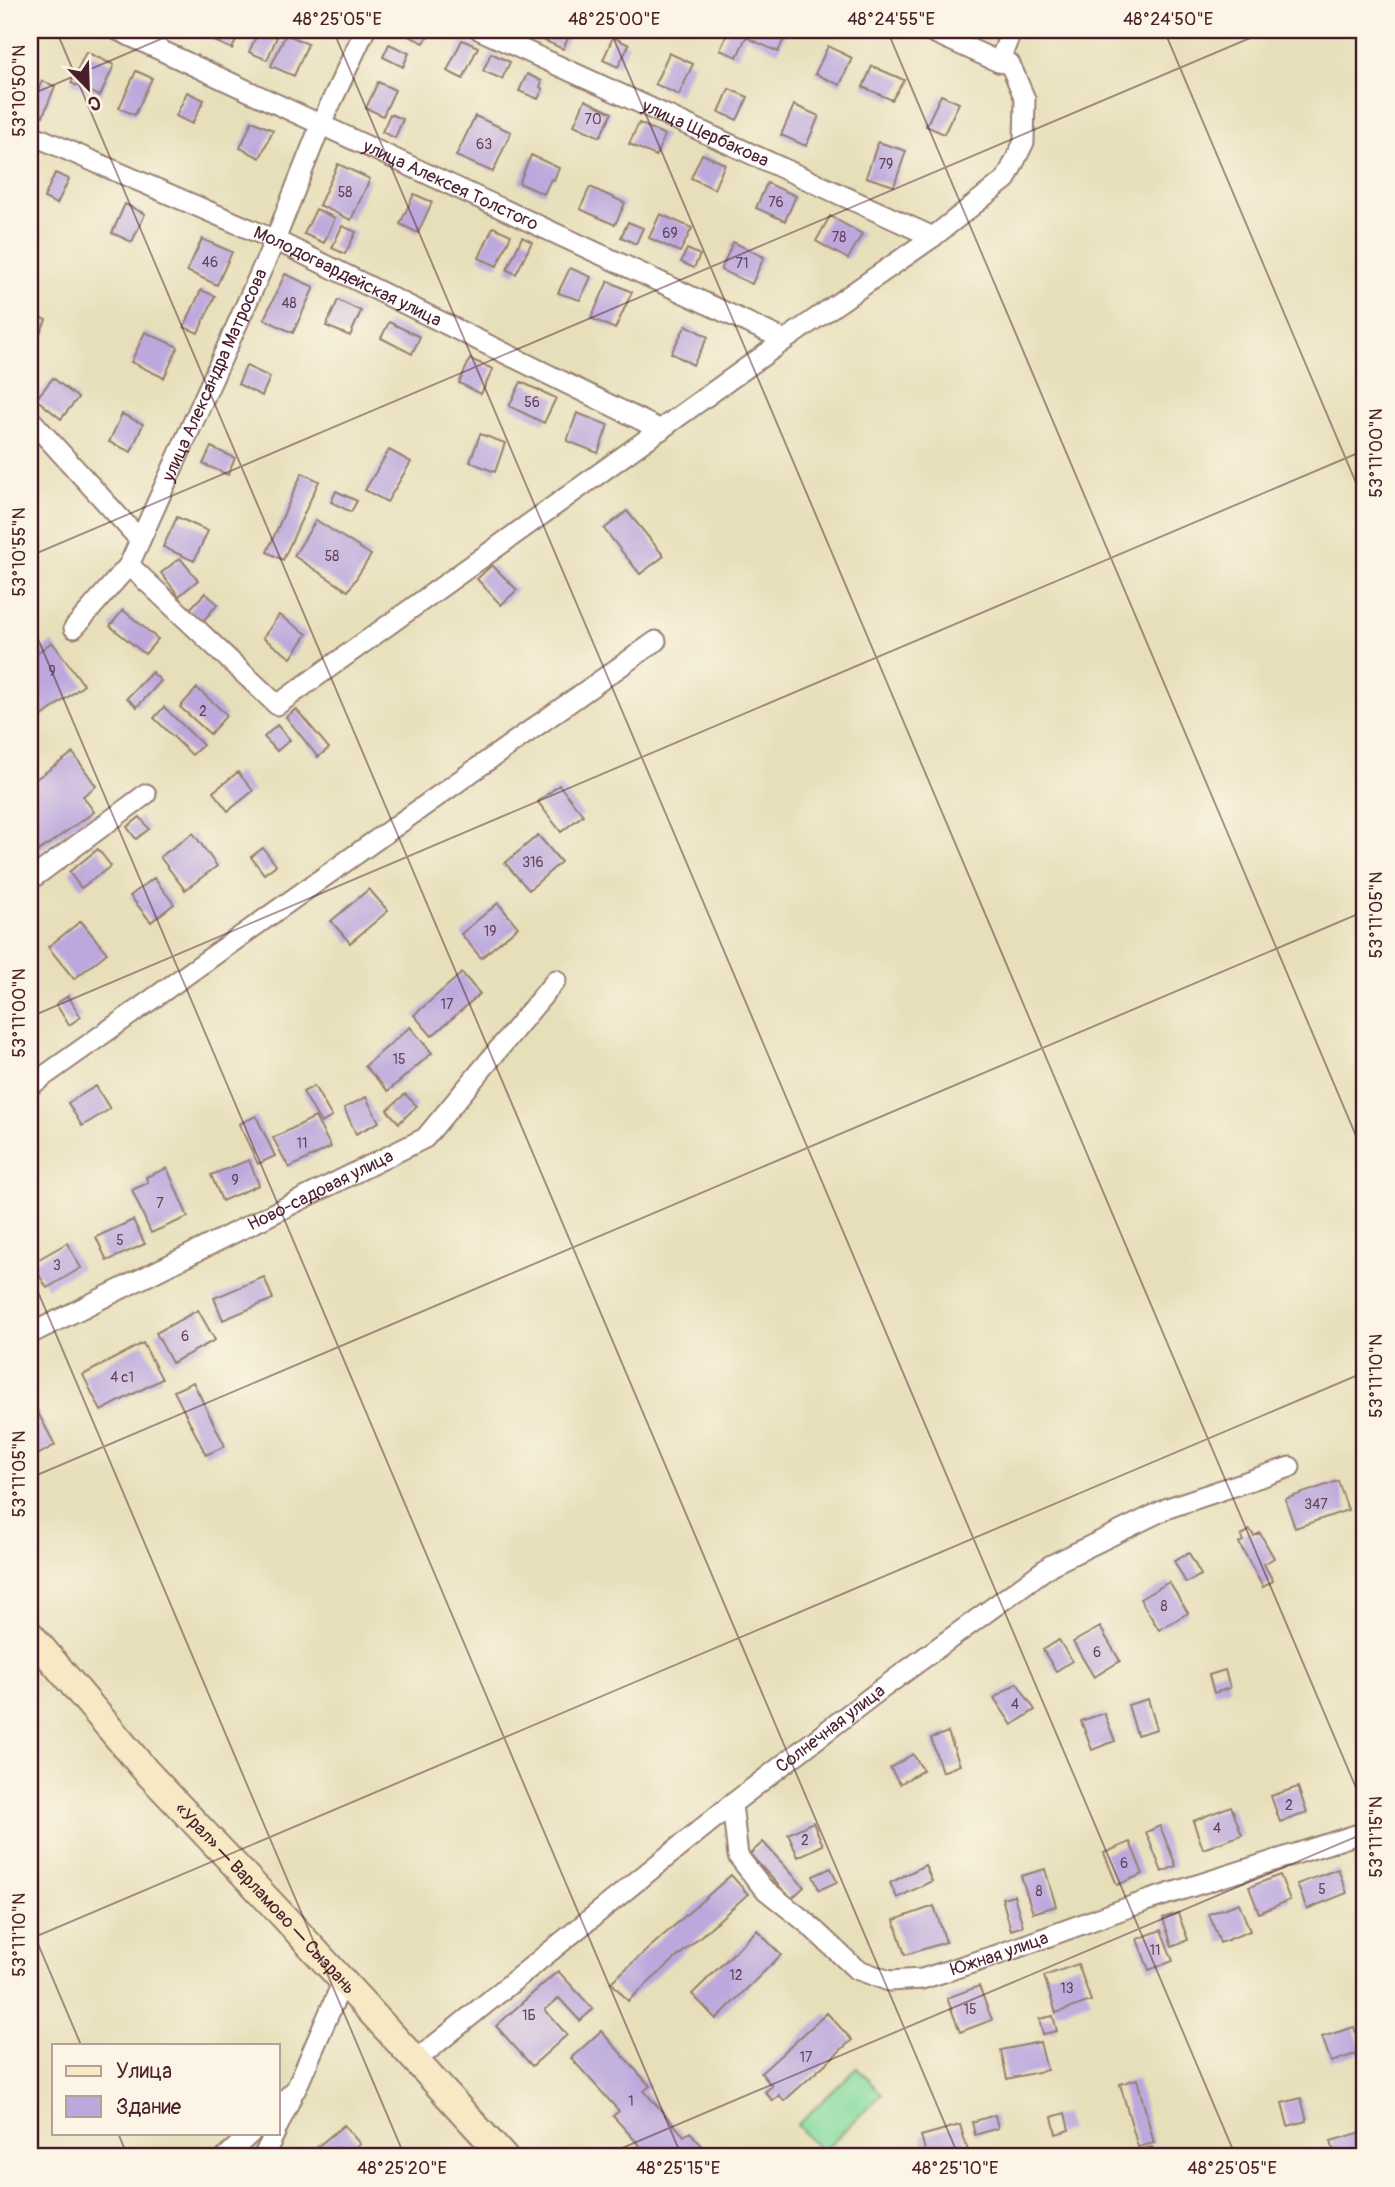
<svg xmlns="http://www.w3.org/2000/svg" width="1395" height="2187" viewBox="0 0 1395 2187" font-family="Pangolin,sans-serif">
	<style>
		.green { fill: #85dca0; stroke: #687e66; stroke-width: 2 }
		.building { fill: #bca8dd }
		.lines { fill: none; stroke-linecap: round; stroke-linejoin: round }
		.street-casing { stroke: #987f72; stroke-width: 23 }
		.secondary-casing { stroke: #987f72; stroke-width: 30 }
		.street { stroke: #fff; stroke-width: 19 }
		.secondary { stroke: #f6e9c3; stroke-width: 26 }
		.ticks { fill: none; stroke: #4a1f2b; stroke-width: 2; stroke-opacity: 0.45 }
		.labels { text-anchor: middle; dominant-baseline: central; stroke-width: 5; stroke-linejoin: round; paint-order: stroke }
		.number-label { font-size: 14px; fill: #664158 }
		.street-label { font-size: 18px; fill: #4a1f2b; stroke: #fcf5e5 }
		.neatline { fill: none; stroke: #4a1f2b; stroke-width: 2.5 }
		.ticks-label { font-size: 18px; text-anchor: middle; fill: #4a1f2b }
	</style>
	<rect width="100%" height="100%" fill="#fcf5e5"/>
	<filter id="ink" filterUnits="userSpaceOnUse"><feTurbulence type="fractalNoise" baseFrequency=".0143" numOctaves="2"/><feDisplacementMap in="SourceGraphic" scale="14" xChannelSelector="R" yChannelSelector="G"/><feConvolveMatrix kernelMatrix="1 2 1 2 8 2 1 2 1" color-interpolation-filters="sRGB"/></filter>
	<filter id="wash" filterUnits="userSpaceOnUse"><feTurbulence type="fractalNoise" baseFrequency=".00686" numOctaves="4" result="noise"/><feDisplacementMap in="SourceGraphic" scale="28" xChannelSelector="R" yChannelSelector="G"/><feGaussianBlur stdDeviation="1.57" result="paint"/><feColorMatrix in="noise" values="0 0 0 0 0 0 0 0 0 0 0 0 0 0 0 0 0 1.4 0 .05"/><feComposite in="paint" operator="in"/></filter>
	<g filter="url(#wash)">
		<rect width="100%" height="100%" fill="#e7dfba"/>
		<path class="green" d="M857,2068l25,26 -60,58 -25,-27z"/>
		<g id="blocks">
			<path class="building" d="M212,30h29l-9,19 -24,-11z
				M259,30l18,7 -10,23 -18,-8z
				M395,30h36l-7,13z
				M545,30h27l-9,19 -22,-10z
				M729,30h59l-10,22 -32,-15 -9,20 -17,-7z
				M286,34l22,10 -14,32 -23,-10z
				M613,37l16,8 -11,22 -15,-7z
				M462,40l16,7 -15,32 -16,-8z
				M389,44l20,9 -6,14 -20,-10z
				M828,46l24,12 -12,27 -25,-11z
				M86,52l28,13 -14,31 -29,-13z
				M491,53l19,9 -8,17 -19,-8z
				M669,53l24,11 -14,31 -24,-11z
				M872,66l32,14 -12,20 -29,-13z
				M136,71l16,7 -17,37 -16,-7z
				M527,74l15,7 -2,6 3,2 -5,10 -19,-8z
				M42,81l13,5 -12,30 -13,-5z
				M378,82l17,8 -12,26 -17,-8z
				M729,89l19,8 -11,23 -18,-8z
				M187,92l17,8 -12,24 -16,-8z
				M941,95l18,8 -15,31 -18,-8z
				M585,100l27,13 -12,24 -26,-12z
				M794,105l25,11 -13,30 -25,-11z
				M390,114l13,5 -8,19 -13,-6z
				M475,116l36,16 -18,40 -37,-16z
				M252,121l21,9 -13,28 -20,-10z
				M639,123l26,12 -9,21 -27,-12z
				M878,142l28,9 -12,35 -28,-9z
				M702,154l23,10 -11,25 -23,-11z
				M531,155l28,13 -5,12 -3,-1 -7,15 -25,-11z
				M338,164l32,15 -19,41 -32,-15z
				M55,173l14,6 -12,25 -13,-6z
				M767,183l29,13 -11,25 -29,-13z
				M590,187l35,16 -10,22 -35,-16z
				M414,194l18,8 -14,31 -18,-9z
				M125,204l20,10 -13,28 -20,-9z
				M316,209l19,9 -11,25 -20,-9z
				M660,214l32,14 -12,24 -31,-14z
				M830,216l32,18 -14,25 -32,-18z
				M628,222l15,6 -7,16 -15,-7z
				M342,226l14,6 -11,22 -13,-6z
				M493,227l18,8 -14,31 -18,-8z
				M522,237l10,5 -16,32 -9,-4z
				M202,239l30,13 -15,33 -30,-14z
				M733,242l31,15 -12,27 -31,-14z
				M687,249l13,6 -6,13 -13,-6z
				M570,268l21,9 -11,23 -22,-7z
				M285,274l29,13 -21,46 -29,-14z
				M608,281l24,11 -17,37 -24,-11z
				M201,290l14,6 -17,37 -14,-6z
				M338,300l23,11 -11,25 -24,-10z
				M30,313l16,7 -16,35z
				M389,322l31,15 -8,17 -31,-16z
				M686,325l22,12 -15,28 -22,-12z
				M145,332l33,15 -14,31 -33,-16z
				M470,359l23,10 -12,25 -22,-11z
				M246,366l24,11 -8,19 -24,-12z
				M53,378l25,20 -17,21 -25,-20z
				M521,382l35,16 -12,25 -35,-17z
				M577,413l31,12 -10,28 -31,-12z
				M122,414l21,10 -12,28 -22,-10z
				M480,434l25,9 -10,29 -25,-10z
				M211,447l24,11 -7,17 -25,-11z
				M389,450l22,12 -24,40 -22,-12z
				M302,473l17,8 -36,79 -16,-8z
				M336,491l21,10 -6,11 -20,-10z
				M627,511l37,45 -24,18 -36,-45z
				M177,517l31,14 -14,30 -31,-14z
				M316,520l55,35 -23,36 -54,-35z
				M180,558l18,22 -19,16 -18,-23z
				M492,565l25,25 -16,15 -24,-26z
				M205,593l13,11 -16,18 -13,-12z
				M123,610l35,29 -13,15 -35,-28z
				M279,615l28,19 -16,24 -28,-20z
				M52,642l32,43 -54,40v-67z
				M152,672l9,9 -24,26 -10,-9z
				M197,688l30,27 -17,19 -30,-27z
				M164,707l39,38 -11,10 -38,-37z
				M296,709l33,39 -11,9 -32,-40z
				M277,725l13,15 -13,11 -13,-14z
				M73,753l23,33 -13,10 11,16 -57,40 -7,-12v-57z
				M238,772l15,19 -25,20 -15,-19z
				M559,785l24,30 -22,17 -23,-30z
				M140,817l9,12 -13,10 -9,-12z
				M193,833l24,33 -32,24 -25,-33z
				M538,835l23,27 -32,28 -24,-27z
				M263,848l13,17 -12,9 -13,-17z
				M98,849l13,17 -30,22 -12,-16z
				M154,878l20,26 -23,18 -21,-26z
				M369,889l19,22 -38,32 -19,-22z
				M498,903l20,24 -37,31 -20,-24z
				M81,921l26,32 -33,26 -26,-32z
				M462,973l18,21 -48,42 -18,-21z
				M68,996l13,21 -12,8 -13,-21z
				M410,1027l22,26 -44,38 -23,-25z
				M96,1086l14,23 -28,17 -14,-23z
				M314,1086l18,31 -11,6 -18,-31z
				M405,1094l12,12 -18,17 -12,-13z
				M366,1097l13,25 -23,12 -12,-26z
				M256,1116l19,40 -17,8 -19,-40z
				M315,1117l16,30 -42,21 -16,-30z
				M249,1160l10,25 -37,16 -11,-26z
				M167,1168l21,49 -37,16 -19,-43 16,-7 -2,-6z
				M133,1220l12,24 -38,17 -11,-24z
				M67,1243l14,25 -34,20 -15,-25z
				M264,1277l9,22 -50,21 -9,-22z
				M198,1310l17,30 -43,23 -16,-30z
				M143,1343l19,36 -61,32 -18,-36z
				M193,1382l32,64 -19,9 -32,-64z
				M34,1405l21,40 -25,14v-52z
				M1338,1481l10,29 -53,18 -10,-29z
				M1250,1530l4,6 6,-3 14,25 -10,6 9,17 -10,6 -24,-44 4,-2 -2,-5z
				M1189,1553l12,22 -15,8 -12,-22z
				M1169,1582l19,31 -29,17 -19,-31z
				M1100,1627l20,34 -26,16 -21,-35z
				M1059,1640l13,21 -16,10 -13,-21z
				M1225,1670l5,18 -16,5 -5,-18z
				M1017,1683l18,27 -23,15 -18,-27z
				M1148,1699l9,30 -20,6 -9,-30z
				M1104,1713l11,28 -23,9 -11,-29z
				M948,1732l12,33 -18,7 -11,-34z
				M913,1754l10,16 -23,14 -10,-16z
				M1298,1787l9,26 -27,9 -9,-26z
				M1231,1806l11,29 -39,14 -10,-28z
				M813,1822l10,23 -25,12 -10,-23z
				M1160,1826l16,40 -14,6 -16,-40z
				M763,1842l41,45 -13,12 -41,-45z
				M1130,1842l13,32 -26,11 -13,-32z
				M925,1865l7,16 -35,17 -7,-15z
				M831,1868l6,14 -18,8 -6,-14z
				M1045,1869l11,37 -23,7 -12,-37z
				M1338,1869l9,24 -40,16 -10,-25z
				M731,1875l17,19 -120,107 -17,-19z
				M1280,1875l10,25 -31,13 -10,-26z
				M1014,1895l9,31 -12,4 -9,-32z
				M1239,1903l11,28 -30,12 -11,-29z
				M934,1906l12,36 -41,13 -11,-35z
				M1178,1913l10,27 -16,6 -9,-28z
				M757,1930l24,25 -65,64 -24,-25z
				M1161,1930l12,31 -24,9 -12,-31z
				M1078,1964l13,37 -35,12 -12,-37z
				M558,1971l35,38 -13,12 -21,-23 -14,12 22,25 -35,31 -36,-40z
				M979,1986l13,34 -32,12 -13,-34z
				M827,2013l25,27 -68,61 -5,-6 -6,6 -8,-9 7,-6 -11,-13z
				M1053,2016l4,15 -14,3 -4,-15z
				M1354,2027l8,25 -31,10 -9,-25z
				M601,2031l49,55 -6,5 40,45 6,-4 22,25h-62l-37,-41 6,-5 -48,-53z
				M1040,2042l7,28 -40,9 -6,-29z
				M1137,2079l17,64 -16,4 -18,-63z
				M1301,2098l6,23 -19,5 -6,-23z
				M1065,2113l4,17 -13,4 -4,-17z
				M995,2115l3,13 -23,7 -3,-13z
				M344,2125l16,19 -16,13h-39z
				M960,2125l8,26 -23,6h-18l-6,-21z
				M1365,2131v26h-30l-4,-16z
				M1152,2147l3,10h-21l-2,-5z"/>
		</g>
	</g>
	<g filter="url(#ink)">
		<use href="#blocks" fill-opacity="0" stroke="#987f72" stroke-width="2"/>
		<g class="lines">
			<defs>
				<g id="street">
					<path id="s1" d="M117,30l668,310"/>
					<path id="s2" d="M480,30l453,207"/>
					<path d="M999,62l13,-32"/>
					<path id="s3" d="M30,134l245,106 386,190"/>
					<path d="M30,419l110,121"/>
					<path d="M129,565l148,140 508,-365 148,-103 73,-58 18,-37 1,-43 -15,-35 -11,-2 -71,-32"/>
					<path id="s4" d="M74,628l55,-63 146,-325 46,-116 44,-94"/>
					<path d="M30,880l116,-86"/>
					<path d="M30,1086l626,-445"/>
					<path id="s5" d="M30,1334l395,-196 131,-158"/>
					<path id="s6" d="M732,1804l6,52 25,32 44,35 49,46 33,12 33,-2 75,-24 149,-54 219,-69"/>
					<path id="s7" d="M415,2061l317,-257 148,-114 171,-125 117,-57 122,-41"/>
					<path d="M278,2106l18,-17 47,-108"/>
					<path d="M278,2126l14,-30"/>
					<path d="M226,2157l25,-24"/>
					<path d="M263,2157l12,-24"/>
				</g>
				<g id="secondary">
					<path id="s8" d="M30,1634l116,137 139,147 219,239"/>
				</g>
			</defs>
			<use href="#street" class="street-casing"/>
			<use href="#secondary" class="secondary-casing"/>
			<use href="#street" class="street"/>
			<use href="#secondary" class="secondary"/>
		</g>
	</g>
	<path class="ticks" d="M56,30l903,2127M333,30l903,2127M610,30l755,1779M887,30l478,1127M1164,30l201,474M30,95l152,-65M30,556l1239,-526M30,620l652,1537M30,1017l1335,-567M30,1273l375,884M30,1478l1335,-567M30,1925l51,120M30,1939l1335,-567M118,2133l10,24M601,2157l764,-324"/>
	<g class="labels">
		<g class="number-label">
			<text x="593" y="119">70</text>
			<text x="484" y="144">63</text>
			<text x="886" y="164">79</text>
			<text x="345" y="192">58</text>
			<text x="776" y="202">76</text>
			<text x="670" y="233">69</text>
			<text x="839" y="237">78</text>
			<text x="210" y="262">46</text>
			<text x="742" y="263">71</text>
			<text x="289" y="303">48</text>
			<text x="532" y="402">56</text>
			<text x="332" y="556">58</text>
			<text x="52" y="671">9</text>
			<text x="203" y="711">2</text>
			<text x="533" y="862">316</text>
			<text x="490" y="931">19</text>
			<text x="447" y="1004">17</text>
			<text x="399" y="1059">15</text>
			<text x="302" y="1143">11</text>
			<text x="235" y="1180">9</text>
			<text x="160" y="1203">7</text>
			<text x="120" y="1240">5</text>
			<text x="57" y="1265">3</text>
			<text x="185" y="1336">6</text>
			<text x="122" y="1377">4 с1</text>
			<text x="1316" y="1504">347</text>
			<text x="1164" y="1606">8</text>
			<text x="1097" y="1652">6</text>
			<text x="1015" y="1704">4</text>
			<text x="1289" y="1805">2</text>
			<text x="1217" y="1828">4</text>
			<text x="805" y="1840">2</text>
			<text x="1124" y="1863">6</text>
			<text x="1322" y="1889">5</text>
			<text x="1039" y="1891">8</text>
			<text x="1155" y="1950">11</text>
			<text x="736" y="1975">12</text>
			<text x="1067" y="1988">13</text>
			<text x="970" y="2009">15</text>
			<text x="529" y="2015">1Б</text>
			<text x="806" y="2057">17</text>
			<text x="631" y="2101">1</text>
		</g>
		<g class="street-label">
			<text stroke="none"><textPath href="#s2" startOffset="248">улица Щербакова</textPath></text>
			<text stroke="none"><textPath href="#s1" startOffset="368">улица Алексея Толстого</textPath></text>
			<text stroke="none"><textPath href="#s3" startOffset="348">Молодогвардейская улица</textPath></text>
			<text stroke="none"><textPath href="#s4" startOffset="292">улица Александра Матросова</textPath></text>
			<text stroke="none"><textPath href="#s5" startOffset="324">Ново-садовая улица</textPath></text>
			<text stroke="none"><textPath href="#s7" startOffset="532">Солнечная улица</textPath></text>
			<text stroke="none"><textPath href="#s8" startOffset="354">«Урал» — Варламово — Сызрань</textPath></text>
			<text stroke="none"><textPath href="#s6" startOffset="366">Южная улица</textPath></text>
		</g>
	</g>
	<rect width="1395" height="2187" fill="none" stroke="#fcf5e5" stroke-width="77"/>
	<rect x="52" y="2044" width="228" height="91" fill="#fcf5e5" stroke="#b59f9b" stroke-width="2"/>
	<rect x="66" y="2066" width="35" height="10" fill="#f6e9c3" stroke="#b59f9b" stroke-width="2"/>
	<text x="116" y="2078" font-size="21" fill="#4a1f2b">Улица</text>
	<rect x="66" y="2096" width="35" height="21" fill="#bca8dd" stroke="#b59f9b" stroke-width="2"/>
	<text x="116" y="2114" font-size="21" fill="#4a1f2b">Здание</text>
	<g transform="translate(88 88) rotate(157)" stroke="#fcf5e5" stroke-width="5" paint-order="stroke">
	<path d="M0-5L12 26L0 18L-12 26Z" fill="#4a1f2b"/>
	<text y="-10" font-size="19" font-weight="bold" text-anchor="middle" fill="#4a1f2b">С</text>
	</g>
	<rect x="38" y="38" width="1318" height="2110" class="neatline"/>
	<g class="ticks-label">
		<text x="337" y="25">48°25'05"E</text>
		<text x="614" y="25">48°25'00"E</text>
		<text x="891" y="25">48°24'55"E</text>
		<text x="1168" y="25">48°24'50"E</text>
		<text transform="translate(19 91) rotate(-90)" y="6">53°10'50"N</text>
		<text transform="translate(1376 453) rotate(-90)" y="6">53°11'00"N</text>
		<text transform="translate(19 552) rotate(-90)" y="6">53°10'55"N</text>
		<text transform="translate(1376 915) rotate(-90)" y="6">53°11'05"N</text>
		<text transform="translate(19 1013) rotate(-90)" y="6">53°11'00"N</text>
		<text transform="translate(1376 1376) rotate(-90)" y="6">53°11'10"N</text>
		<text transform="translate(19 1474) rotate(-90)" y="6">53°11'05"N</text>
		<text transform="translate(1376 1837) rotate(-90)" y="6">53°11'15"N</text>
		<text transform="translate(19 1935) rotate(-90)" y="6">53°11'10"N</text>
		<text x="402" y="2174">48°25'20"E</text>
		<text x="678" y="2174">48°25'15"E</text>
		<text x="955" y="2174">48°25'10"E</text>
		<text x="1232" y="2174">48°25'05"E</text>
	</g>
</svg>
